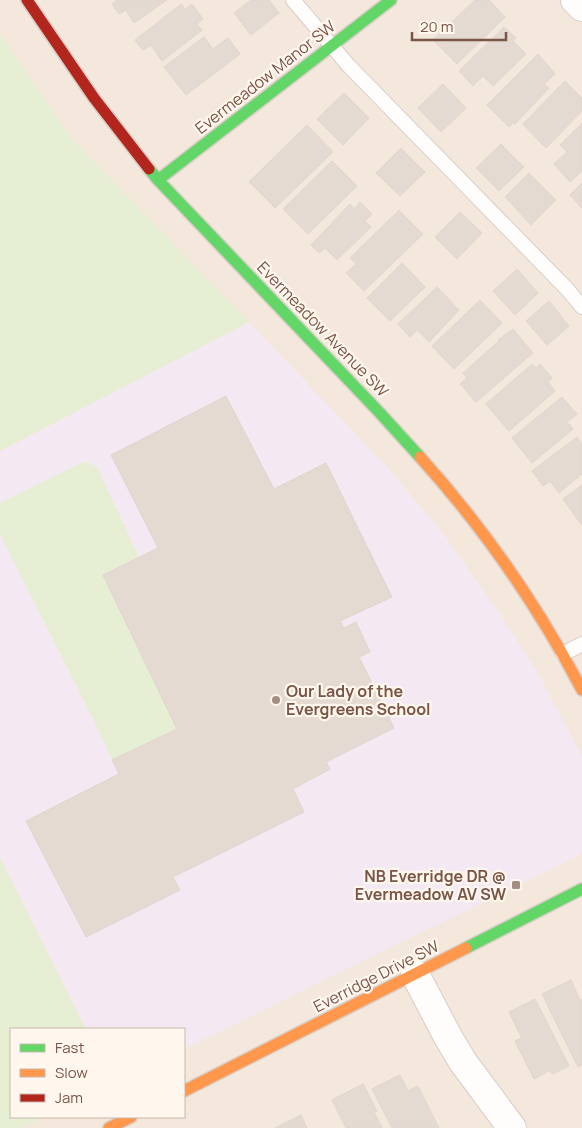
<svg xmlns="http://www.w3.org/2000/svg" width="582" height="1128" viewBox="0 0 582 1128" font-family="Manrope,sans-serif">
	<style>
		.residential { fill: #f4e7db; fill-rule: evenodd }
		.education { fill: #f4e9f3 }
		.green { fill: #e6efd4 }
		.building { fill: #e5dad2; stroke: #e1d4cd }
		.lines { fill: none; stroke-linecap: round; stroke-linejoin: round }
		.lane-casing { stroke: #d7cdc8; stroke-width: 16 }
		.street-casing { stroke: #d7cdc8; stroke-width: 30 }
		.fast-casing { stroke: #d8cdc7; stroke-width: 14 }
		.slow-casing { stroke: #d8cdc7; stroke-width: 14 }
		.jam-casing { stroke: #d8cdc7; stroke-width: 14 }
		.lane { stroke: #fefdfc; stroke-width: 14 }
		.street { stroke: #fefdfc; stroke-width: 28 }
		.fast { stroke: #63d668; stroke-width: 11 }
		.slow { stroke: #ff974d; stroke-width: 11 }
		.jam { stroke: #b3261e; stroke-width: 11 }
		.poi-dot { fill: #a58d81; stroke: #fff7ed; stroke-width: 2 }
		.labels { text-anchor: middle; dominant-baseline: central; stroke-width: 4.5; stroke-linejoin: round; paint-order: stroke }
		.street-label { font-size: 16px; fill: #795648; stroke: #fff7ed }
		.poi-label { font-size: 16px; font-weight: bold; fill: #795648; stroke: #fff7ed; text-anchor: start }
	</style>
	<rect width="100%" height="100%" fill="#f8f2eb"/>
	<path class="residential" d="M0,0h582v1128h-582zM11,1029h173v88h-173z"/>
	<path class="education" d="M249,322l139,146 54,64 58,82 36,56 46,86v96l-5,4 -393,193v-20h-98l-86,-172v-406z"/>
	<path class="green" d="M0,34l71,104 178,184 -249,129z
		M85,461l12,6 42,90 -35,18 73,154 -65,31 -14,-31 -98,-195v-31z
		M0,857l86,172h-75v88h34l-23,11h-22z"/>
	<path class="building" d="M117,0h50l-33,23 -8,-13 -7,4 -7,-10z
		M251,0h18l10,13 -28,22 -17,-22z
		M475,0h14l16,17 -48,47 -24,-24z
		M181,4l4,5 7,-5 11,15 -6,5 5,6 -40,31 -11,-16 -8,5 -8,-10z
		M504,27l12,11 -3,3 13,13 -33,32 -10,-10 -10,10 -14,-15z
		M204,37l9,12 15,-11 12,16 -54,41 -22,-28z
		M538,54l17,20 -11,10 5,4 -34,36 -2,-1 -4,4 -22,-22z
		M565,81l17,17v13l-36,37 -23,-24z
		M443,84l23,24 -25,24 -23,-24z
		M344,93l25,25 -26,27 -26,-26z
		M582,123v48l-12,11 -16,-18 13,-12 -7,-7z
		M307,125l26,27 -58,56 -26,-26z
		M501,144l23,23 -25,24 -23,-23z
		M401,148l24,24 -25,24 -24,-23z
		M332,161l25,25 -49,48 -25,-25z
		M529,173l27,27 -25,25 -26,-28z
		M582,183v25l-12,-13z
		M360,202l12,12 -7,7 6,6 -34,33 -12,-12 -6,5 -8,-8 39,-41 4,5z
		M399,210l24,24 -59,57 -18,-18 10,-9 -6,-6z
		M460,212l22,21 -25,26 -22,-22z
		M402,263l23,24 -35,34 -23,-23z
		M517,269l21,24 -23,22 -22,-24z
		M437,287l22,23 -30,32 -12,-12 -7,7 -12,-13z
		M480,300l22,23 -48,46 -22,-23z
		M549,301l20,25 -22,19 -21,-24z
		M513,329l20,24 -57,49 -16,-18 7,-6 -4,-5 36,-32 -1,-1z
		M532,364l4,4 4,-4 12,14 -4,4 7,9 -46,40 -23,-27z
		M226,396l48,93 52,-26 66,134 -52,24 4,7 12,-6 14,30 -11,5 35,71 -68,34 4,7 -37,20 11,23 -131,65 7,13 -94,47 -60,-116 93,-47 -7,-14 65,-31 -74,-154 55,-27 -47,-93z
		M562,397l15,17 -10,8 6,7 -41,34 -20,-25z
		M577,437l5,7v30l-23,19 -9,-12 -7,5 -11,-15z
		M582,485v39h-1l-18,-25z
		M571,980l9,20 2,-1v66l-4,2 -36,-73z
		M535,999l34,67 -17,8 -2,-4 -16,9 -19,-38 7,-3 -13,-26z
		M400,1075l8,16 10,-5 21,42h-47l-20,-39z
		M363,1084l14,27 -3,1 8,16h-36l-14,-28z
		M301,1115l6,13h-32z"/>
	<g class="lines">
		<defs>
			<path id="lane" d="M293,0l55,65 220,225 14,17
				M563,654l19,-10"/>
			<path id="street" d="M575,0l7,7
				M415,974l33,63 15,25 49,66"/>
			<path id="fast" d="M149,169l9,11 221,232 41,45
				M158,180l233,-180
				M466,948l116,-59"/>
			<path id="slow" d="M420,457c63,70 118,149 162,233
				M184,1091l282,-143
				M109,1128l22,-11"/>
			<path id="jam" d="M27,0l67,98 55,71"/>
		</defs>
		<use href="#lane" class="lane-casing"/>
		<use href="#street" class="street-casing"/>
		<use href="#fast" class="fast-casing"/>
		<use href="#slow" class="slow-casing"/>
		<use href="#jam" class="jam-casing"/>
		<use href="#lane" class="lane"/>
		<use href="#street" class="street"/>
		<use href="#fast" class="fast"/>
		<use href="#slow" class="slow"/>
		<use href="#jam" class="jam"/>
	</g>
	<g class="poi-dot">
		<circle cx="276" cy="700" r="5"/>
		<rect x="511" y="880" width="10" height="10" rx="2.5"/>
	</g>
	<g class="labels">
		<g class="street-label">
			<text transform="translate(265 77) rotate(-38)">Evermeadow Manor SW</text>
			<text transform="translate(323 329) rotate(46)">Evermeadow Avenue SW</text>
			<text transform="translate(376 976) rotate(-27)">Everridge Drive SW</text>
		</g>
		<g class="poi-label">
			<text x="286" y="691">Our Lady of the<tspan x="286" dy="18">Evergreens School</tspan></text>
			<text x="506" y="876" text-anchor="end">NB Everridge DR @<tspan x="506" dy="18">Evermeadow AV SW</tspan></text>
		</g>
	</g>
	<rect x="10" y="1028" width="175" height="90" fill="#fff7ed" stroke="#c9b7ab"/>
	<rect x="20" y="1044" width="25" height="8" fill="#63d668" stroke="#c9b7ab"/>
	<text x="55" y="1053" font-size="15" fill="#795648">Fast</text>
	<rect x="20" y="1069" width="25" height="8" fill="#ff974d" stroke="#c9b7ab"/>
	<text x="55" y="1078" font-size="15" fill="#795648">Slow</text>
	<rect x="20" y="1094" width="25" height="8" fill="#b3261e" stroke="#c9b7ab"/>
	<text x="55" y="1103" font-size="15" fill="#795648">Jam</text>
	<path d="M412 32v8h94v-8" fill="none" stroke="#795648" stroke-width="2.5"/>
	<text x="420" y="32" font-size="15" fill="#795648" stroke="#fff7ed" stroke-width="4" paint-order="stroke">20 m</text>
</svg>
